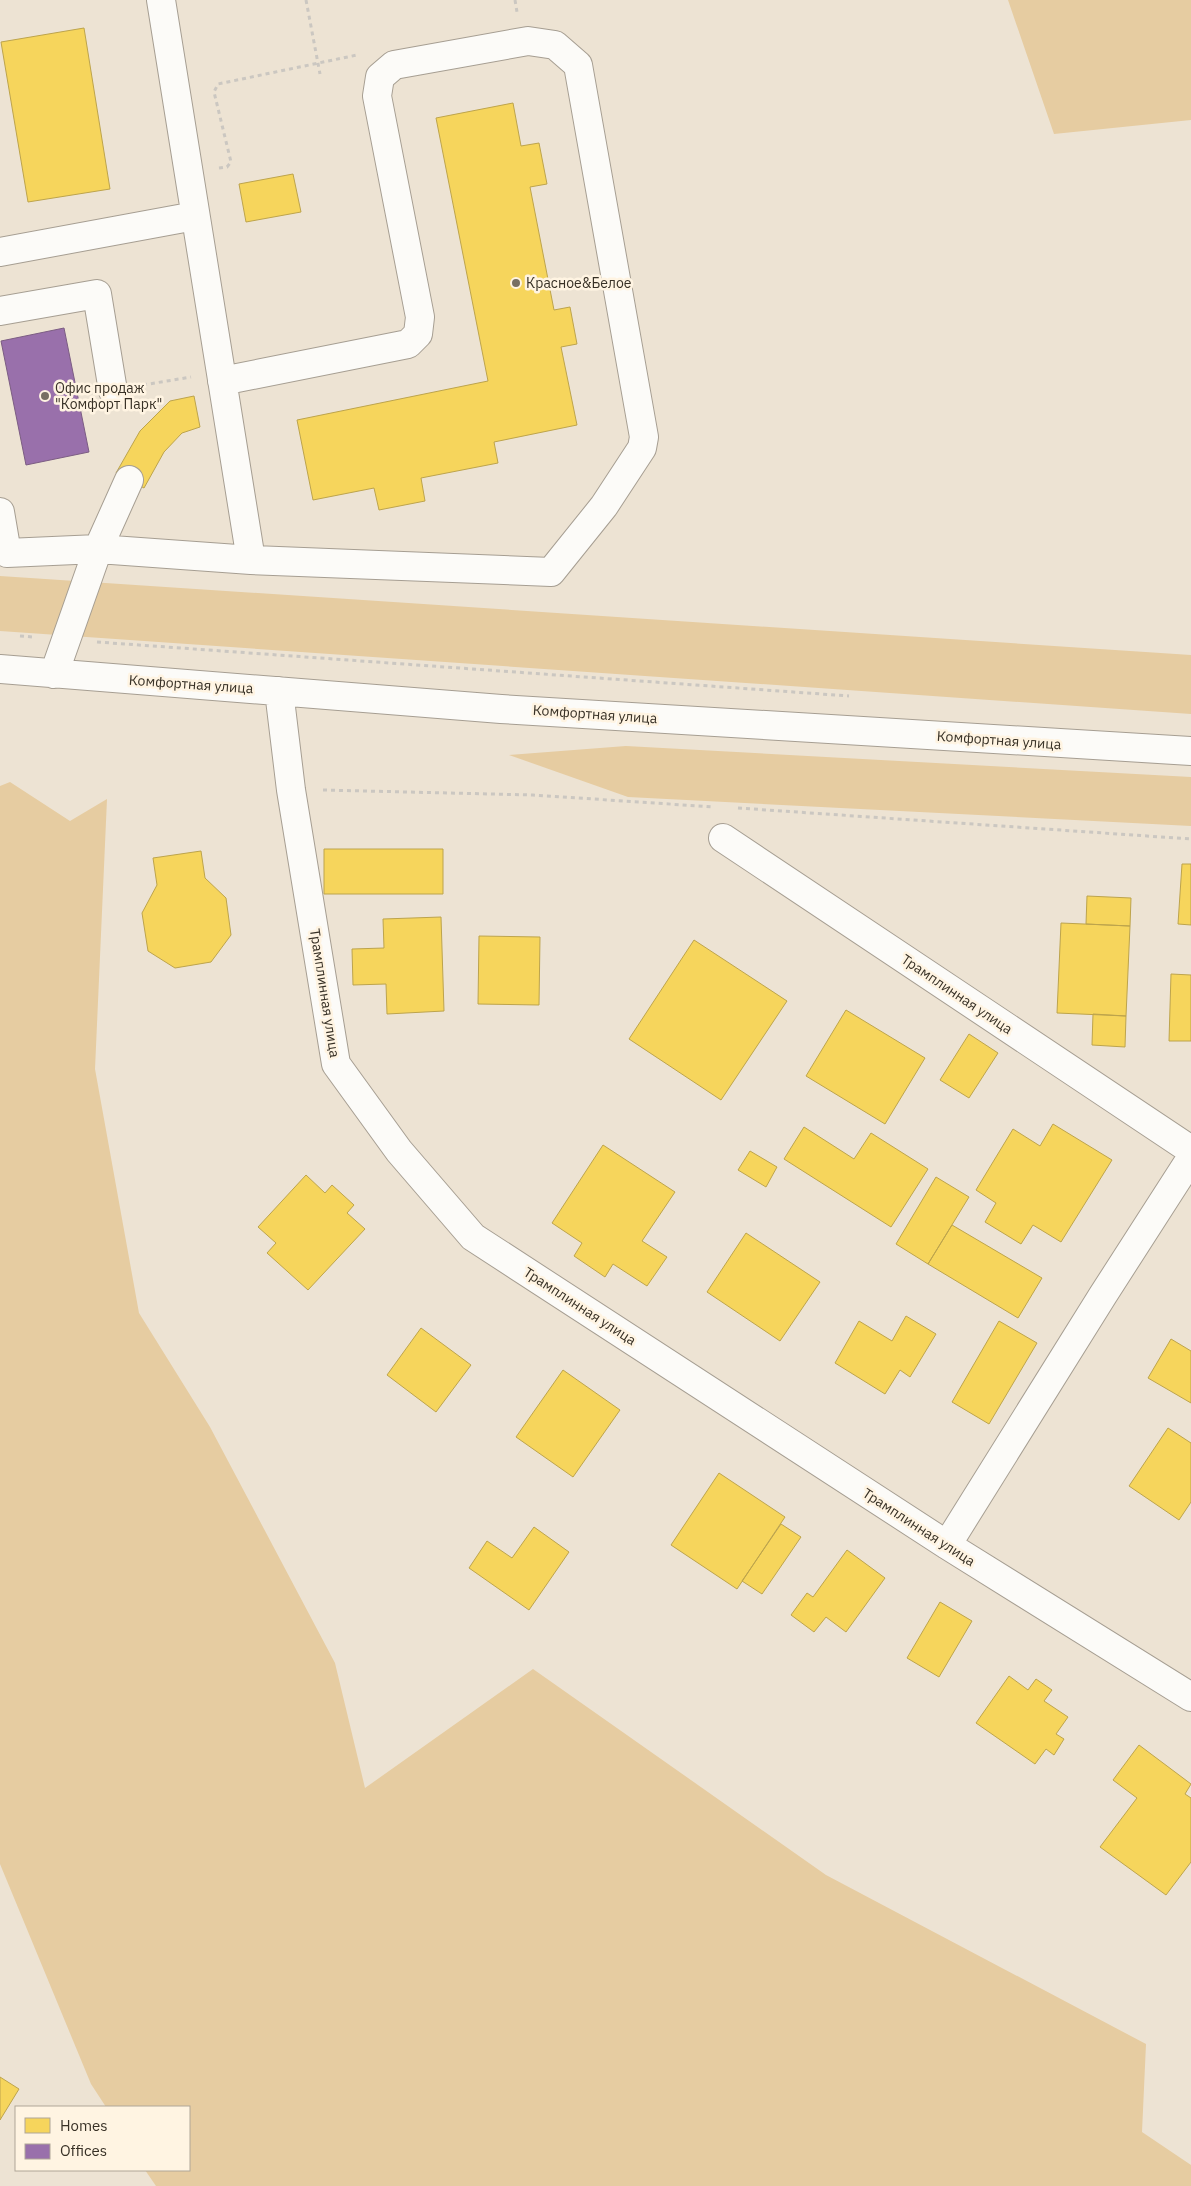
<svg xmlns="http://www.w3.org/2000/svg" width="1191" height="2186" viewBox="0 0 1191 2186" font-family="'IBM Plex Sans',sans-serif">
	<style>
		.green { fill: #e6cca1 }
		.homes { fill: #f6d55c; stroke: #bda44c }
		.offices { fill: #9970ab; stroke: #7c5d83 }
		.lines { fill: none; stroke-linecap: round; stroke-linejoin: round }
		.minor-casing { stroke: #a69e92; stroke-width: 30 }
		.path { stroke: #cbc7c1; stroke-width: 3; stroke-dasharray: 4 4; stroke-linecap: butt }
		.minor { stroke: #fcfbf8; stroke-width: 28 }
		.poi-dot { fill: #776f63; stroke: #fff4e2; stroke-width: 2 }
		.labels { text-anchor: middle; dominant-baseline: central; stroke-width: 5; stroke-linejoin: round; paint-order: stroke }
		.poi-label { font-size: 14px; fill: #383126; stroke: #fff4e2; text-anchor: start }
		.street-label { font-size: 14px; fill: #383126; stroke: #fff4e2 }
	</style>
	<rect width="100%" height="100%" fill="#ede3d3"/>
	<path class="green" d="M1008,0h183v120l-137,14z
		M0,576l1191,79v59l-1191,-83z
		M626,746l565,31v49l-563,-29 -119,-42z
		M10,782l60,39 37,-22 -12,270 44,244 71,114 125,236 30,125 168,-119 293,206 320,169 -4,88 49,33v21h-1035l-11,-16h44v-63h-83l-15,-23 -91,-220v-1078z"/>
	<path class="homes" d="M84,28l26,161 -82,13 -27,-160z
		M513,103l8,43 18,-3 8,41 -17,3 24,123 16,-3 7,37 -16,3 16,78 -83,17 4,21 -77,15 4,23 -46,9 -5,-22 -61,12 -16,-80 191,-39 -52,-263z
		M293,174l8,38 -55,10 -7,-38z
		M194,396l6,31 -18,6 -18,19 -20,36 -28,-15 24,-42 30,-30z
		M324,849h119v45h-119z
		M201,851l4,27 21,20 5,37 -20,27 -36,6 -27,-17 -6,-38 15,-28 -4,-27z
		M1182,864h9v61l-13,-1z
		M1087,896l44,2 -1,28 -44,-2z
		M441,917l3,94 -57,3 -1,-30 -33,1 -1,-36 32,-1 -1,-29z
		M1061,923l69,3 -4,90 -69,-3z
		M479,936l61,1 -1,68 -61,-1z
		M694,940l93,61 -66,99 -92,-61z
		M1171,974l20,1v66h-22z
		M846,1010l79,48 -40,66 -79,-48z
		M1093,1014l33,2 -1,31 -33,-2z
		M969,1034l29,19 -29,45 -29,-18z
		M1053,1124l59,36 -51,82 -28,-17 -12,19 -36,-22 11,-19 -20,-13 37,-61 27,17z
		M804,1127l50,32 17,-26 57,36 -37,58 -107,-68z
		M603,1145l72,47 -33,49 25,16 -20,29 -34,-22 -8,13 -31,-21 8,-13 -30,-20z
		M750,1151l27,16 -11,20 -28,-17z
		M306,1175l19,18 7,-8 22,20 -7,8 18,16 -57,61 -41,-37 9,-10 -18,-16z
		M936,1177l33,20 -41,67 -32,-20z
		M952,1225l90,53 -24,40 -90,-54z
		M746,1233l74,49 -40,59 -73,-49z
		M906,1316l30,18 -26,43 -10,-7 -15,24 -50,-31 24,-42 33,20z
		M999,1321l38,22 -48,81 -37,-22z
		M421,1328l50,37 -35,47 -49,-37z
		M1171,1339l20,12v52l-43,-25z
		M563,1370l57,40 -47,67 -57,-40z
		M1168,1428l23,15v59l-12,18 -50,-34z
		M719,1473l66,44 -48,72 -66,-44z
		M781,1524l20,13 -39,57 -20,-13z
		M534,1527l35,25 -40,58 -60,-42 18,-27 25,17z
		M847,1550l38,28 -39,54 -20,-15 -12,15 -23,-17 16,-22 6,4z
		M940,1602l32,19 -33,56 -32,-19z
		M1009,1676l19,14 8,-11 16,11 -8,11 24,16 -12,17 8,5 -10,16 -8,-6 -11,15 -59,-41z
		M1139,1745l52,39 -6,10 6,4v64l-25,33 -66,-48 37,-49 -24,-18z
		M0,2077l19,12 -19,31z"/>
	<path class="offices" d="M64,328l25,124 -63,13 -25,-124z"/>
	<g class="lines">
		<defs>
			<path id="minor" d="M0,252l195,-36
				M0,311l97,-17 16,97
				M222,381l186,-37 10,-10 2,-17 -43,-221 3,-19 14,-12 134,-24 27,4 23,20 66,372 -2,11 -38,58 -53,66 -300,-12
				M0,512l7,41 91,-4 153,11 -90,-560
				M0,669l501,40 690,42
				M54,674l44,-125 31,-69
				M279,691l12,99 45,274 63,87 74,86 474,308 244,152
				M723,838l468,312
				M947,1545l156,-250 88,-137"/>
		</defs>
		<use href="#minor" class="minor-casing"/>
		<path class="path" d="M306,0l14,74
			M515,0l2,12
			M219,168l8,-1 4,-5 -17,-70 4,-8 139,-29
			M143,385l48,-8
			M20,636l13,1
			M97,642l752,54
			M323,790l210,5 181,12
			M738,808l453,31"/>
		<use href="#minor" class="minor"/>
	</g>
	<g class="poi-dot">
		<circle cx="516" cy="283" r="5"/>
		<circle cx="45" cy="396" r="5"/>
	</g>
	<g class="labels">
		<g class="poi-label">
			<text x="526" y="283">Красное&amp;Белое</text>
			<text x="55" y="388">Офис продаж<tspan x="55" dy="16">"Комфорт Парк"</tspan></text>
		</g>
		<g class="street-label">
			<text transform="translate(191 684) rotate(4)">Комфортная улица</text>
			<text transform="translate(595 714) rotate(4)">Комфортная улица</text>
			<text transform="translate(999 740) rotate(4)">Комфортная улица</text>
			<text transform="translate(325 993) rotate(81)">Трамплинная улица</text>
			<text transform="translate(957 994) rotate(34)">Трамплинная улица</text>
			<text transform="translate(580 1306) rotate(33)">Трамплинная улица</text>
			<text transform="translate(919 1527) rotate(33)">Трамплинная улица</text>
		</g>
	</g>
	<rect x="15" y="2106" width="175" height="65" fill="#fff4e2" stroke="#afa697"/>
	<rect x="25" y="2118" width="25" height="15" fill="#f6d55c" stroke="#afa697"/>
	<text x="60" y="2131" font-size="15" fill="#383126">Homes</text>
	<rect x="25" y="2144" width="25" height="15" fill="#9970ab" stroke="#afa697"/>
	<text x="60" y="2156" font-size="15" fill="#383126">Offices</text>
</svg>
